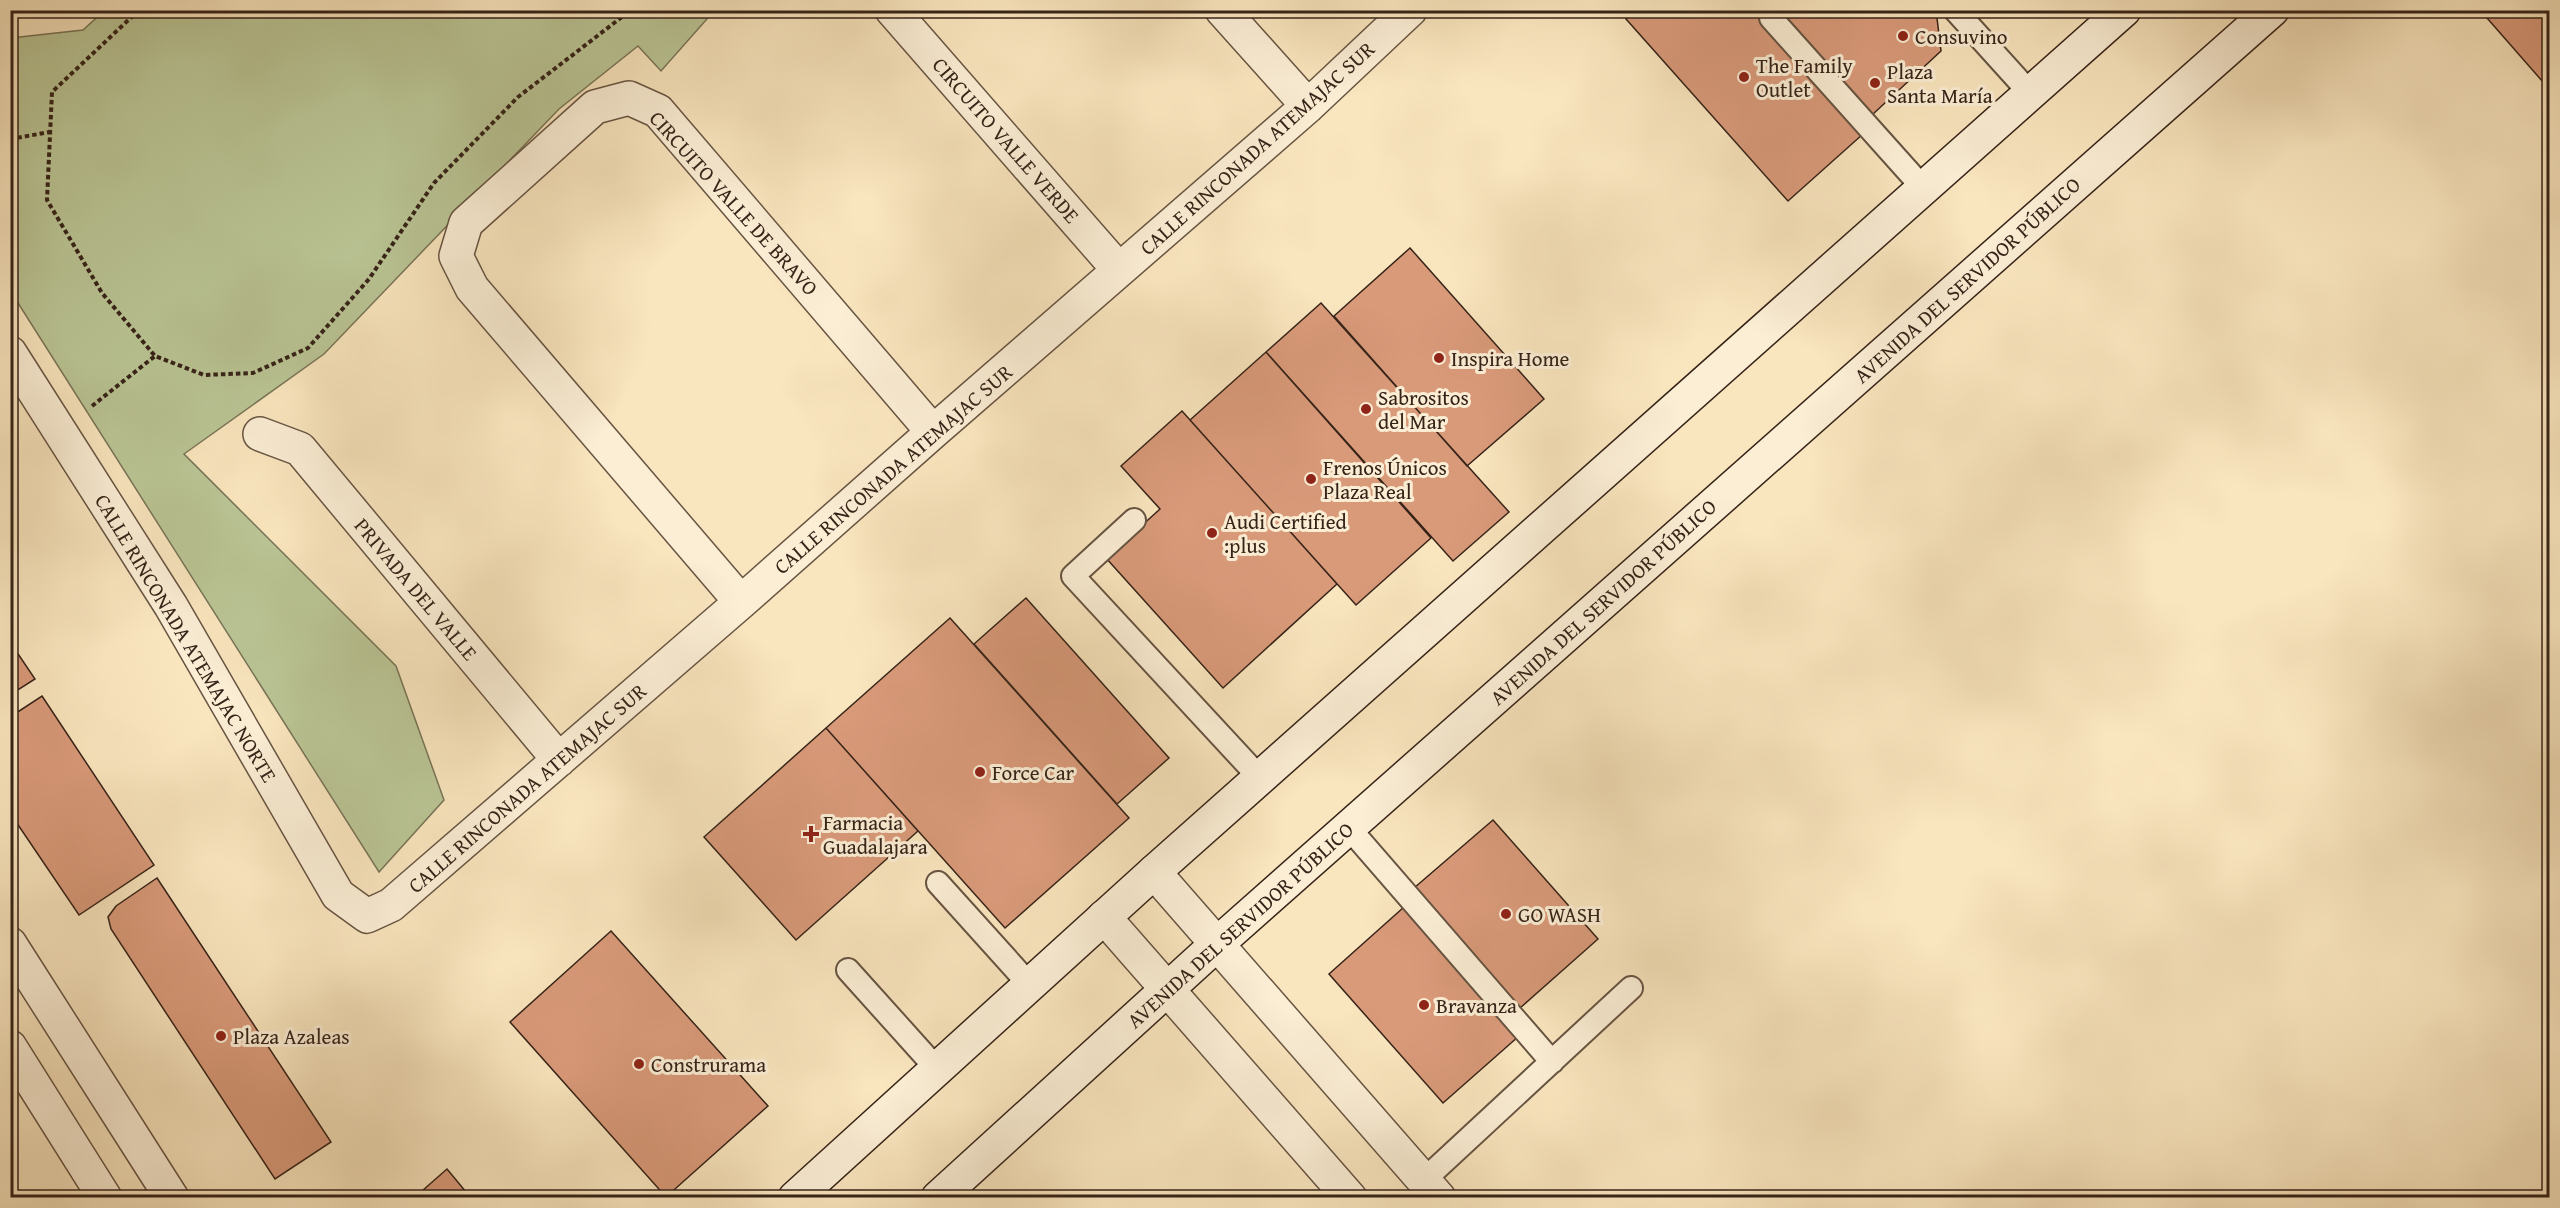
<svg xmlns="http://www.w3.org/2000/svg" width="2560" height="1208" viewBox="0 0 2560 1208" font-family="'Gentium Book Plus',serif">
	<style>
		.green { fill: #bac595; stroke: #787456; stroke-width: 1.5 }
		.building { fill: #d99a7a; stroke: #362318; stroke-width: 1.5 }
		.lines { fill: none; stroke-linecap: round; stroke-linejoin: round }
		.lane-casing { stroke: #675442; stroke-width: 26 }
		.street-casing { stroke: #675442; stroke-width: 36 }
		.secondary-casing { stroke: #362318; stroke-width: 36 }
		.path { stroke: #362318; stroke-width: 4; stroke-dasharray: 4.5 3; stroke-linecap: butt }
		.lane { stroke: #fbeed5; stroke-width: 22 }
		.street { stroke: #fbeed5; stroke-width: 33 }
		.secondary { stroke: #fbeed5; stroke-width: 33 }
		.poi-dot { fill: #8f2418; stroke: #fbeed5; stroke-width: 2 }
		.labels { text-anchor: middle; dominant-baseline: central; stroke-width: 6; stroke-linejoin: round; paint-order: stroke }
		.poi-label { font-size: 21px; fill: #362318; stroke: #fbeed5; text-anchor: start }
		.street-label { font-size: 21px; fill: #362318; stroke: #fbeed5 }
	</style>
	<rect width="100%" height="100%" fill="#f9e5be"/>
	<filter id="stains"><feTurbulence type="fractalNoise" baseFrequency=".00333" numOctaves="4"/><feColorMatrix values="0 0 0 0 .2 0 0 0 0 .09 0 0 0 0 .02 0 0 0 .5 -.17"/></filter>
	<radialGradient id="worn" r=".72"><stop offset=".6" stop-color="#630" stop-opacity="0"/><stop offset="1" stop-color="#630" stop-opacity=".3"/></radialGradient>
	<path class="green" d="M105,10l609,1 -53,60 -23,-25 -79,63 -235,245 -140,100 212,212 48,134 -65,72 -368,-580v-254l72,-8z"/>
	<path class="building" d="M1636,10h125l-5,5 107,119 -75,67 -162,-182z
		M1777,10h159l5,41 -69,64z
		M2480,10h70v80z
		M1410,248l134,151 -77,67 -133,-150z
		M1321,303l188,209 -56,49 -187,-209z
		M1266,352l165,186 -75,67 -166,-185z
		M1182,411l155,173 -114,104 -117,-130 54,-49 -39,-43z
		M1026,598l143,160 -52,46 -143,-160z
		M950,618l179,200 -124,110 -179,-200z
		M10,642l25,37 -25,16z
		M42,696l112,169 -75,50 -69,-102v-96z
		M826,728l92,103 -122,109 -92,-103z
		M1493,820l105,119 -78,69 -106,-120z
		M157,878l174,264 -56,37 -164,-250 -3,-12 8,-11z
		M1404,907l115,129 -76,67 -114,-129z
		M611,931l157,175 -102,91 -156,-175z
		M447,1169l24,29h-57z"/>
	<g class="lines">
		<defs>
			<path id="lane" d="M1955,10l75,83
				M1771,18l153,171
				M1134,520l-61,56 187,202
				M1349,828l203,234
				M938,883l91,101
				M848,970l89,99
				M1424,1180l207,-192"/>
			<path id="street" d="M892,10l227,260
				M1222,10l86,96
				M10,353l161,253 167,289 29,21 24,-11 350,-303 192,-170 375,-326 102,-96
				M260,434l40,15 259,311
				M741,602l-269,-314 -16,-32 10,-33 129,-116 34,-9 29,13 275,321
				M1154,872l285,326
				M1104,917l246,281
				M10,944l162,254
				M10,1047l95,151"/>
			<path id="secondary" d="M795,1198l359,-326 970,-862
				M938,1198l279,-254 1055,-934"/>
		</defs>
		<use href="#lane" class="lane-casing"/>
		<use href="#street" class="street-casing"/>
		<use href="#secondary" class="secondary-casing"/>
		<path class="path" d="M139,10l-87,82 -5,108 55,93 53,63 49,19 49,-2 55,-25 61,-69 65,-96 84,-86 113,-87
			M10,139l40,-7
			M92,406l63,-50"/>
		<use href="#lane" class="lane"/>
		<use href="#street" class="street"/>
		<use href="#secondary" class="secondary"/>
	</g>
	<g class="poi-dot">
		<circle cx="1903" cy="36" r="6"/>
		<circle cx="1744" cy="77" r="6"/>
		<circle cx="1875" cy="83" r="6"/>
		<circle cx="1439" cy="358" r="6"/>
		<circle cx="1366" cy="409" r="6"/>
		<circle cx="1311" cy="479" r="6"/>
		<circle cx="1212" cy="533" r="6"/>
		<circle cx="980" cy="772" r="6"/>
		<path d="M808 825h6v6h6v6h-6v6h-6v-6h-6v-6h6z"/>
		<circle cx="1506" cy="914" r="6"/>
		<circle cx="1424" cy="1005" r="6"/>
		<circle cx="221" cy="1036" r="6"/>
		<circle cx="639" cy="1064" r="6"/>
	</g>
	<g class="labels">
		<g class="poi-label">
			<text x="1915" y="36">Consuvino</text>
			<text x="1756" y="65">The Family<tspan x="1756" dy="24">Outlet</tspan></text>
			<text x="1887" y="71">Plaza<tspan x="1887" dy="24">Santa María</tspan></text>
			<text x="1451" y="358">Inspira Home</text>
			<text x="1378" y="397">Sabrositos<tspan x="1378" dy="24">del Mar</tspan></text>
			<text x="1323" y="467">Frenos Únicos<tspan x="1323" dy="24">Plaza Real</tspan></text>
			<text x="1224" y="521">Audi Certified<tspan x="1224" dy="24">:plus</tspan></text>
			<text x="992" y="772">Force Car</text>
			<text x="823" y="822">Farmacia<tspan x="823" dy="24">Guadalajara</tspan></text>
			<text x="1518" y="914">GO WASH</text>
			<text x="1436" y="1005">Bravanza</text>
			<text x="233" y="1036">Plaza Azaleas</text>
			<text x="651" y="1064">Construrama</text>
		</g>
		<g class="street-label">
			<text transform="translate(1006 140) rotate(49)">CIRCUITO VALLE VERDE</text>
			<text transform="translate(1257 148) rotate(-42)">CALLE RINCONADA ATEMAJAC SUR</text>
			<text transform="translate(734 203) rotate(48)">CIRCUITO VALLE DE BRAVO</text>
			<text transform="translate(1967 280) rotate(-42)">AVENIDA DEL SERVIDOR PÚBLICO</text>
			<text transform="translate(893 469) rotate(-41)">CALLE RINCONADA ATEMAJAC SUR</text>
			<text transform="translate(416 589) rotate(50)">PRIVADA DEL VALLE</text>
			<text transform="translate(1603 602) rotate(-42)">AVENIDA DEL SERVIDOR PÚBLICO</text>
			<text transform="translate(186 638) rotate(59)">CALLE RINCONADA ATEMAJAC NORTE</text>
			<text transform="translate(527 788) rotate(-41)">CALLE RINCONADA ATEMAJAC SUR</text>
			<text transform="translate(1240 925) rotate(-42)">AVENIDA DEL SERVIDOR PÚBLICO</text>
		</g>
	</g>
	<rect width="2560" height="1208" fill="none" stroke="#f9e5be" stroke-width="36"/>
	<rect x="12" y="12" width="2536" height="1184" fill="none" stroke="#362318" stroke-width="3"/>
	<rect x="18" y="18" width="2524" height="1172" fill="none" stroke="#362318" stroke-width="1.5"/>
	<rect width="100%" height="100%" filter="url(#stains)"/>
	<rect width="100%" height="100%" fill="url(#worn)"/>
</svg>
